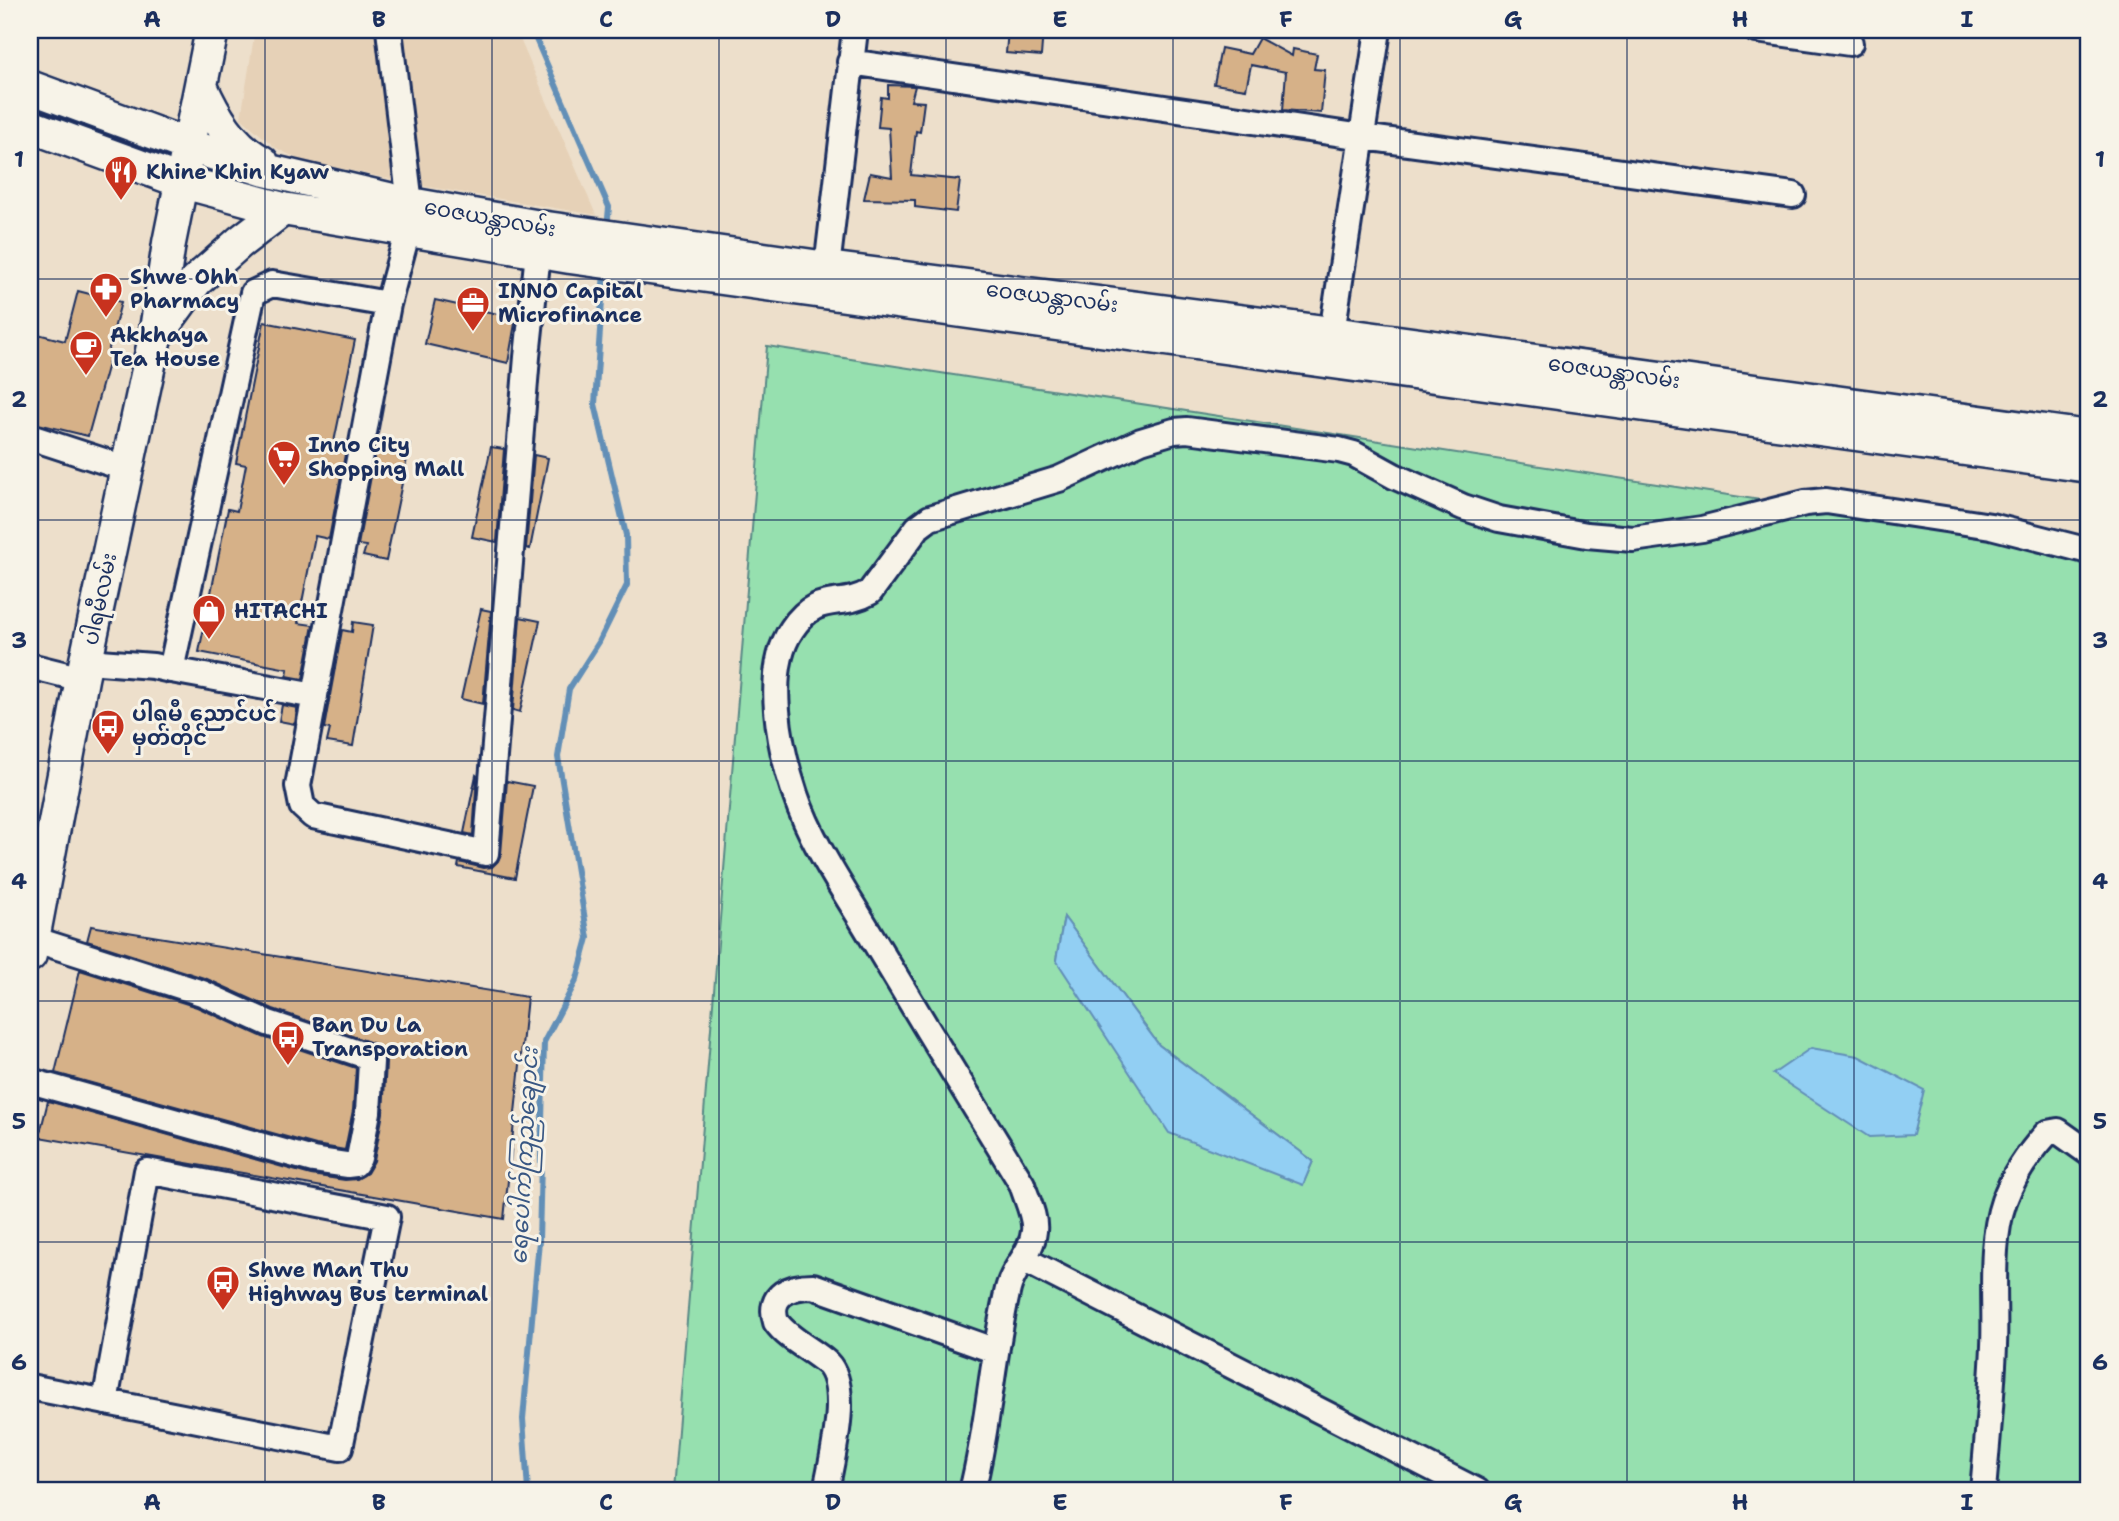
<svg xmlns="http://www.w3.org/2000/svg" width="2119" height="1521" viewBox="0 0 2119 1521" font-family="'Shantell Sans','Noto Sans Myanmar',sans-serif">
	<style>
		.built { fill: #e6d1b7 }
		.green { fill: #96e0af; stroke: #588886; stroke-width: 2; fill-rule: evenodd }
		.water { fill: #92cff3; stroke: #628fb7; stroke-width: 2 }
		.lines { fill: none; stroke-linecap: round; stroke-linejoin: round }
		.stream { stroke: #628fb7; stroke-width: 6 }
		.building { fill: #d6b188; stroke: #1b2f5e; stroke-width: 2 }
		.minor-casing { stroke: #1b2f5e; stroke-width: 30 }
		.major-casing { stroke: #1b2f5e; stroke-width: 37 }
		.minor { stroke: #f7f3e8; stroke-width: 24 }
		.major { stroke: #f7f3e8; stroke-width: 32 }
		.grid { fill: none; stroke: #1b2f5e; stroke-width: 2; stroke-opacity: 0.55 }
		.labels { text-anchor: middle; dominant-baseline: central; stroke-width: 6; stroke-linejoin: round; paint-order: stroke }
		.poi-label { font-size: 21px; font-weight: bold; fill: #1b2f5e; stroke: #f7f3e8; text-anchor: start }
		.street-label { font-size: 21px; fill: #1b2f5e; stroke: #f7f3e8 }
		.water-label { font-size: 23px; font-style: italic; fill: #395783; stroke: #f7f3e8 }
		.neatline { fill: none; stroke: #1b2f5e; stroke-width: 2.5 }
		.grid-label { font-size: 23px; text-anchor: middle; font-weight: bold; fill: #1b2f5e }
	</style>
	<rect width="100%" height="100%" fill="#eddfcb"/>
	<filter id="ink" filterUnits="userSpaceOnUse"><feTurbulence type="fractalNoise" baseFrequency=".0143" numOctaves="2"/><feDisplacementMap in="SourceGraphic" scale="14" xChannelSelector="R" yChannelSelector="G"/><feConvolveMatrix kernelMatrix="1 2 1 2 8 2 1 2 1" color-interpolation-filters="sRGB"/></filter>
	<g filter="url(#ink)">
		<path class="built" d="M255,30h261l80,185 -168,-28 -128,-27 -24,-12 -35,-30z"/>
		<path class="green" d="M767,346l1322,205v940h-1416zM1064,917l95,128 154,116 -10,23 -247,-224z"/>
		<path class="water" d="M1064,917l95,128 154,116 -10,24 -134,-52 -113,-173z
			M1811,1048l47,8 66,34 -11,45 -44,2 -96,-63z"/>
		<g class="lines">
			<path class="stream" d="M532,30l77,177 -2,22
				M528,1491l-5,-72 16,-178 5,-199 33,-63 11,-41 -30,-181 11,-68 30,-47 28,-57 -1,-50 -31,-131 9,-133"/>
		</g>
		<path class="building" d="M1008,30h35l-2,26 -35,-3z
			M1259,38l33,18 1,-7 24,5 -3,15 11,1 -4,43 -38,-3 3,-38 -35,-7 -5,24 -32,-5 7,-36 29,6z
			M888,85l27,1 -4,15 13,1 -4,30 -4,-1 -5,44 49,5 -4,32 -41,-5v-7l-51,-1 6,-26 22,4 -3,-49 -11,-1 3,-30 7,1z
			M78,291l43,11 -13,50 3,1 -23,83 -58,-14v-90l35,9z
			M435,300l81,18 -8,45 -83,-19z
			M264,322l91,18 -21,102 13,2 -18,95 -14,-3 -17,87 15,2 -10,54 -16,-3 1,-7 -89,-17 29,-143 9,2 9,-46 -10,-2z
			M383,439l27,5 -24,117 -23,-5 3,-10 -8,-1 18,-95 4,1z
			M491,447l13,2 -7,93 -25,-5z
			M534,455l14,3 -18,91 -4,-1z
			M481,609l10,2 -8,93 -22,-5z
			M520,617l20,4 -20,91 -7,-2z
			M353,622l20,3 -20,121 -26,-4 3,-13 -6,-1 18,-98 10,2z
			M282,705l15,3 -2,16 -16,-3z
			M476,775l1,1 -4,59 -9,-2z
			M507,781l26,5 -18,92 -57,-11 1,-5 25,6 8,-1 6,-6 3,-7z
			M91,926l436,71 -23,222 -465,-82 9,-36 263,74 34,5 12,-1 10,-6 7,-12 9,-48 3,-50 -1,-7 -10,-12 -102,-35 -66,-30 -120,-38z
			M80,970l117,37 66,30 93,31 -3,42 -8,40 -29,-5 -261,-72z"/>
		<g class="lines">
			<defs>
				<path id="minor" d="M389,30l21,174 -2,26 -20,74 -90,482 4,20 11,10 173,37 41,-496 13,-123
					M1756,30l94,13
					M850,62l513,75 430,58
					M827,268l28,-238
					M1332,333l46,-303
					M30,437l98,32
					M86,661l67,5 18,4 82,-377 19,-9 116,20
					M30,666l52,13
					M171,670l144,26
					M30,1081l283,79 34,5 8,-1 4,-6 9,-46 3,-50 -7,-7 -96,-32 -66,-30 -169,-54
					M1023,1259l454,232
					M30,1387l310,61 47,-231 -240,-46 -42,231
					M826,1491c5,-31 26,-103 1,-128 -16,-14 -39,-24 -51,-41 -9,-28 15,-36 37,-36l183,65
					M972,1491c17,-66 20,-135 36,-202 5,-21 24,-36 26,-58 2,-14 -8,-33 -12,-47 -50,-81 -100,-163 -149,-245 -27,-46 -61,-94 -78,-145 -15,-45 -32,-123 -3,-165 26,-39 47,-19 78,-37l48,-65 12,-9 129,-39 82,-38 33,-10 13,-1 152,20 15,4 40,22 69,31 36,12 88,16 46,4 69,-10 103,-26 21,-2 165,25 98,25
					M1983,1491c4,-48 9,-97 11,-145 2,-45 -5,-102 10,-145 9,-25 25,-48 43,-68l11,-2 31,22"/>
				<path id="major" d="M201,86c13,30 31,61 61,76
					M30,87l160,59 75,24 145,34 130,23 287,41 505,65 757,104
					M30,126l153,56 100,27 287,48 1519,209
					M158,333l38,-52 44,-39 43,-33
					M30,955l52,-276 73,-342 14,-94 43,-213"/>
			</defs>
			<use href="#minor" class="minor-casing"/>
			<use href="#major" class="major-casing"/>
			<use href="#minor" class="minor"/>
			<use href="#major" class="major"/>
		</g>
	</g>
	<path class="grid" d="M265,30v1461M492,30v1461M719,30v1461M946,30v1461M1173,30v1461M1400,30v1461M1627,30v1461M1854,30v1461M30,279h2059M30,520h2059M30,761h2059M30,1001h2059M30,1242h2059"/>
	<defs>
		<symbol id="restaurant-pin" viewBox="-11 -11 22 30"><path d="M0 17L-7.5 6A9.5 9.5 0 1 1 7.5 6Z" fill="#c8321e" stroke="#f7f3e8"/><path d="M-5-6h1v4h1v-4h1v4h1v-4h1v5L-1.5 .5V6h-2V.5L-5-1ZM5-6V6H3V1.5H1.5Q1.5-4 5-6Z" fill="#fff"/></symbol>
		<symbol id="pharmacy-pin" viewBox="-11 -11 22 30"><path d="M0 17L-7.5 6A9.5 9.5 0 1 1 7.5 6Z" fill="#c8321e" stroke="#f7f3e8"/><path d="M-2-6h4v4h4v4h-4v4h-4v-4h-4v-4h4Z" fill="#fff"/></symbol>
		<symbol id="office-pin" viewBox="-11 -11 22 30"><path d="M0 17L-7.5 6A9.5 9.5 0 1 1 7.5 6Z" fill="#c8321e" stroke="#f7f3e8"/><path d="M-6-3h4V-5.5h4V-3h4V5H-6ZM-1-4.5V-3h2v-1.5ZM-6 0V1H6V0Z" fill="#fff"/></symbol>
		<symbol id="cafe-pin" viewBox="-11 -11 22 30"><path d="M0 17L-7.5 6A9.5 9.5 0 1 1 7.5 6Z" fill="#c8321e" stroke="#f7f3e8"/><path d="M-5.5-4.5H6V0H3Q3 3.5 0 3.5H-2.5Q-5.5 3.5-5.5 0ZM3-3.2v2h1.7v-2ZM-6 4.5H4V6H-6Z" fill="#fff"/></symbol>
		<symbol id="supermarket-pin" viewBox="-11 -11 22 30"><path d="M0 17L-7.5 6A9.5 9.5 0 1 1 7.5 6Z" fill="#c8321e" stroke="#f7f3e8"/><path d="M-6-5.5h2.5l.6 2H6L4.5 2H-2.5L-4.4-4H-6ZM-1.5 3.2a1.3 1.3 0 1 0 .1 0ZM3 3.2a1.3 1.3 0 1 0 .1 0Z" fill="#fff"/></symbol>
		<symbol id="shop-pin" viewBox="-11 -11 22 30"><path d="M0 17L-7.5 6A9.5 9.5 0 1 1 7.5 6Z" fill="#c8321e" stroke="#f7f3e8"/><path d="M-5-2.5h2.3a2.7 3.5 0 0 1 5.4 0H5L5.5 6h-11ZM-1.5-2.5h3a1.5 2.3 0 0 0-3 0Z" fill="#fff"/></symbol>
		<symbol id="bus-pin" viewBox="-11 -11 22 30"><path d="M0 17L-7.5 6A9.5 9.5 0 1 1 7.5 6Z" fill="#c8321e" stroke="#f7f3e8"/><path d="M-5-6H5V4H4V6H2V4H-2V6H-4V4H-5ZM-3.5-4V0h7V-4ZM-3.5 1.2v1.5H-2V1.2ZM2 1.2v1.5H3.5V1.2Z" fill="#fff"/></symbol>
	</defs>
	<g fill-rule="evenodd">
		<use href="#restaurant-pin" x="102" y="153" width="38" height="52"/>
		<use href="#pharmacy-pin" x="87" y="270" width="38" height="52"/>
		<use href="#office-pin" x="454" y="284" width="38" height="52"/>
		<use href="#cafe-pin" x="67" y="328" width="38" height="52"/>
		<use href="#supermarket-pin" x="265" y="438" width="38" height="52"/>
		<use href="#shop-pin" x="190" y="592" width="38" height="52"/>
		<use href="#bus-pin" x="89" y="707" width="38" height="52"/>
		<use href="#bus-pin" x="269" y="1018" width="38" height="52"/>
		<use href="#bus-pin" x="204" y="1263" width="38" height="52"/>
	</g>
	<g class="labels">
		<g class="poi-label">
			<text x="146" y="172">Khine Khin Kyaw</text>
			<text x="130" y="277">Shwe Ohh<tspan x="130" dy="24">Pharmacy</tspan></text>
			<text x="498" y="291">INNO Capital<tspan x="498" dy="24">Microfinance</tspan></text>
			<text x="110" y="335">Akkhaya<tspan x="110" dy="24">Tea House</tspan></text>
			<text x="308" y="445">Inno City<tspan x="308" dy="24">Shopping Mall</tspan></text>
			<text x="234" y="611">HITACHI</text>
			<text x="132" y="714">ပါရမီ ညောင်ပင်<tspan x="132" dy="24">မှတ်တိုင်</tspan></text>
			<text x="312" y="1025">Ban Du La<tspan x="312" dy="24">Transporation</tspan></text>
			<text x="248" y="1270">Shwe Man Thu<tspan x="248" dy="24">Highway Bus terminal</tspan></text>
		</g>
		<g class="street-label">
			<text transform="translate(490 218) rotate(10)">ဝေဇယန္တာလမ်း</text>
			<text transform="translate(1052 297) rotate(7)">ဝေဇယန္တာလမ်း</text>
			<text transform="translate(1614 372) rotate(8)">ဝေဇယန္တာလမ်း</text>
			<text transform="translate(100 599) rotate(-78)">ပါရမီလမ်း</text>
		</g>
		<g class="water-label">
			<text transform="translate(524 1156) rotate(-87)">ရေပေါက်ကြည်ချောင်း</text>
		</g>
	</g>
	<rect width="2119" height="1521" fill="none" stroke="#f7f3e8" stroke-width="77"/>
	<rect x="38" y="38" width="2042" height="1444" class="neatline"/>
	<g class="grid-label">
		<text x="152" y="27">A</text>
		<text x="379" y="27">B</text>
		<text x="606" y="27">C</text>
		<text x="833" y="27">D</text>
		<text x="1060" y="27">E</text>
		<text x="1286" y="27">F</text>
		<text x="1513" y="27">G</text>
		<text x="1740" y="27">H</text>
		<text x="1967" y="27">I</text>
		<text x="19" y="167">1</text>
		<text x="2100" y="167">1</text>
		<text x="19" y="407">2</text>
		<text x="2100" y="407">2</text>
		<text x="19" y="648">3</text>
		<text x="2100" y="648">3</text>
		<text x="19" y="889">4</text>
		<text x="2100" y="889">4</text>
		<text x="19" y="1129">5</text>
		<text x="2100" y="1129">5</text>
		<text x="19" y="1370">6</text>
		<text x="2100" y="1370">6</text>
		<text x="152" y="1510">A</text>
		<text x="379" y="1510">B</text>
		<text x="606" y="1510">C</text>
		<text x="833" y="1510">D</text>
		<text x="1060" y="1510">E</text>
		<text x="1286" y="1510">F</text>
		<text x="1513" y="1510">G</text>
		<text x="1740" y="1510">H</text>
		<text x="1967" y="1510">I</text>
	</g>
</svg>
